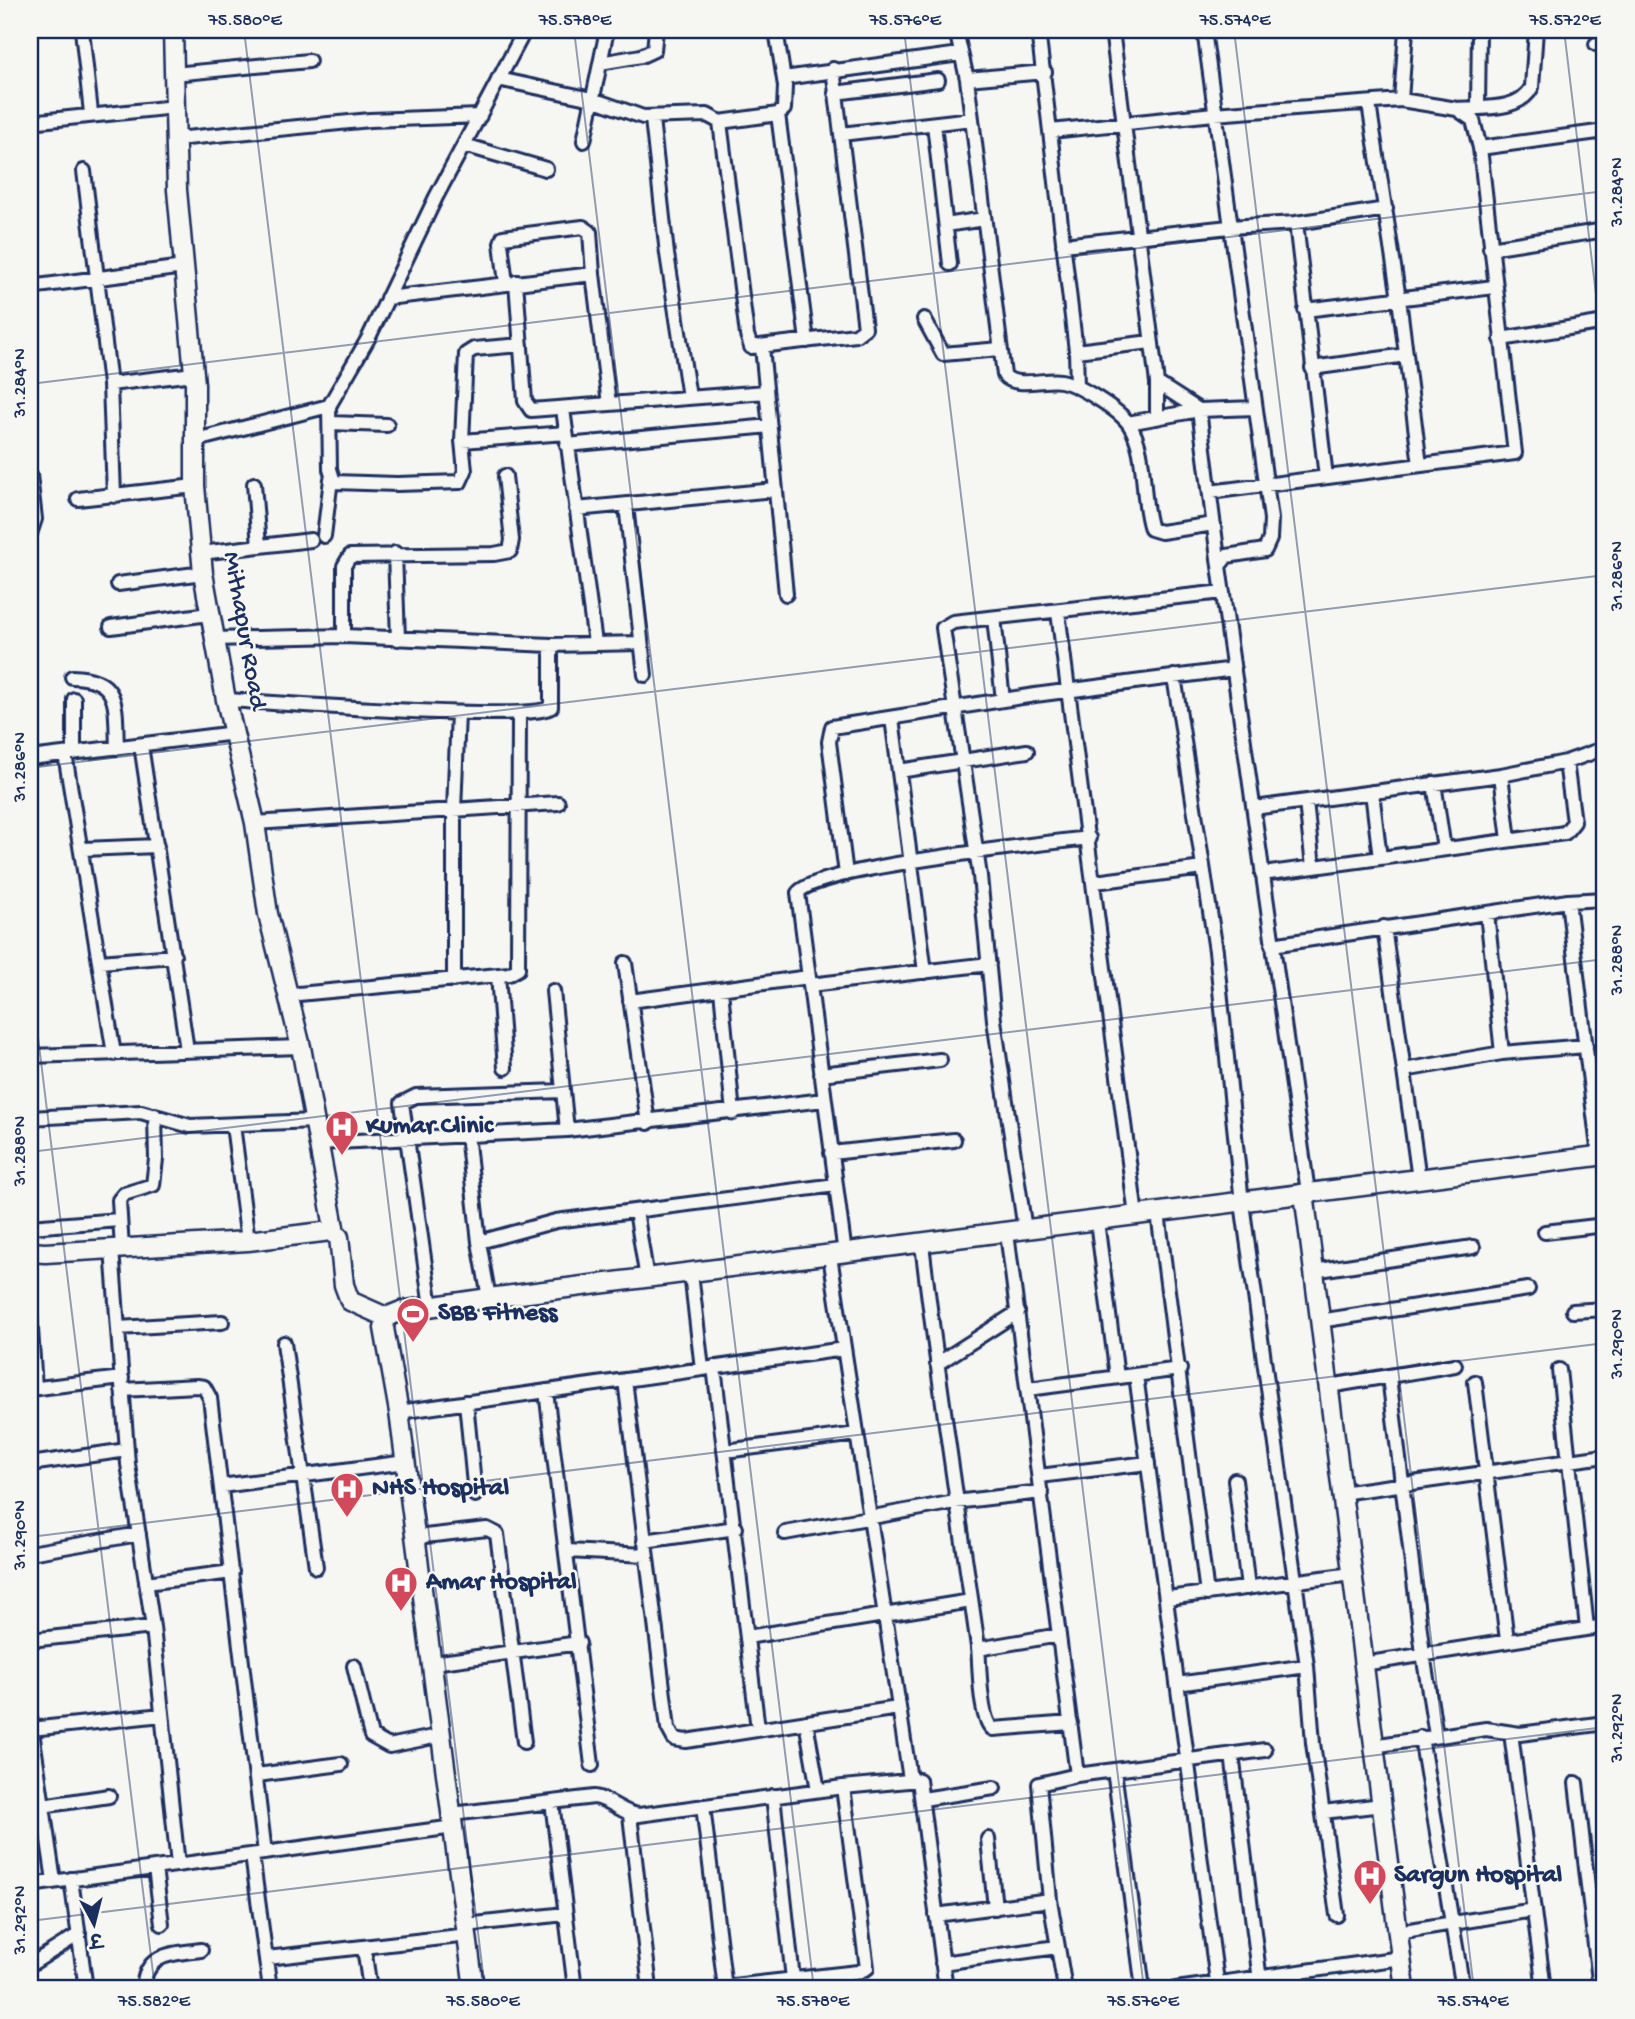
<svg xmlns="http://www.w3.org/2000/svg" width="1635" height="2019" viewBox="0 0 1635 2019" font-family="'Gochi Hand','Playpen Sans Deva',sans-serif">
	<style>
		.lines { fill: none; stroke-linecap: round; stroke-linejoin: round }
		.street-casing { stroke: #1b2f5e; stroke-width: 18 }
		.secondary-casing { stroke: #1b2f5e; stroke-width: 23 }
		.street { stroke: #f6f6f2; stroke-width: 12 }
		.secondary { stroke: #f6f6f2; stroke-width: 18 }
		.ticks { fill: none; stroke: #1b2f5e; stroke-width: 2; stroke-opacity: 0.45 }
		.labels { text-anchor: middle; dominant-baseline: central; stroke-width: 5; stroke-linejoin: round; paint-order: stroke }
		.street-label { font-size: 26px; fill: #1b2f5e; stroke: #f6f6f2 }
		.poi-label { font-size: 26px; font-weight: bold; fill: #1b2f5e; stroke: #f6f6f2; text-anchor: start }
		.neatline { fill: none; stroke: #1b2f5e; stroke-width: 2.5 }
		.ticks-label { font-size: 18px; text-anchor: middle; fill: #1b2f5e }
	</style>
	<rect width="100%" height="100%" fill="#f6f6f2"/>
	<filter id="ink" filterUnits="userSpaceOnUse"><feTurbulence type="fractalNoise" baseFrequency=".0143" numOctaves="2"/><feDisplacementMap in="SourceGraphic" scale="14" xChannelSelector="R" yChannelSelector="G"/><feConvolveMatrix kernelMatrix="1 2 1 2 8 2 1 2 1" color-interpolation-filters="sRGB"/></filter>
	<g filter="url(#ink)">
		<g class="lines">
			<defs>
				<path id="street" d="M82,30l9,83
					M776,30l9,56 -1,23 -6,5 -58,8 27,213 4,12 105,-12 9,-7 -32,-259
					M956,30l11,49 37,296c11,14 41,3 57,6 17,3 58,29 68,43 19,29 11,73 22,105l10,3 53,-8
					M1038,30l38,321 75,-9
					M1112,30l45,353 42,27 20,156
					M1204,30l67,489 -1,20 -5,11 -38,6 -8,10 89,626
					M1596,44l9,-1
					M600,63l41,-7 13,-6 2,-20
					M174,74l135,-13
					M784,78l176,-24
					M498,79l94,20 51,18 64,-2 13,7
					M967,79l78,-7
					M835,93l103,-13
					M1401,100l5,-70
					M1369,104l30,195 21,166
					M1478,107l1,-77
					M1457,109c25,-2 62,3 75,-22l4,-57
					M778,114l29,227
					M652,119l15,135 22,143
					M30,122l145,-15
					M934,124l16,140
					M1051,131l163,-17 187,-14 56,9 16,11 7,28 35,305 -305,39
					M841,134l131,-15
					M176,139l194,-19 110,-4
					M584,141l23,-111
					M464,145l82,24
					M1480,148l125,-17
					M84,171l26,213
					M1296,223l30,254
					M946,225l38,-6
					M1063,245l166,-18 67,-4 90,-14
					M1490,248l115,-18
					M516,282l9,119 6,9 235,-18
					M506,283l-5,-40 2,-6 80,-10 7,5 3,42
					M30,287l154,-20
					M387,298l206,-24 16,130
					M1305,310l189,-23
					M924,319l19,35 57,-5
					M1501,339l104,-17
					M762,347l24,247
					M1076,351l1,35
					M1312,368l94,-13
					M1157,383v35
					M329,406l1,63 4,13 63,2 63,-2 5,-11 -3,-30 4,-87 8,-5 47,-4
					M563,409l32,234
					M330,423l57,2
					M1128,423l71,-13 56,-2
					M196,440l133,-34 40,-69 67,-140 89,-167
					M462,441l104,-8
					M567,445l203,-19
					M30,475l5,44 -5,15
					M254,484l5,62
					M114,496l-4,-112 84,-10
					M78,499l117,-13
					M626,505l19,170
					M576,509l199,-19
					M324,536l7,-57
					M201,553l110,-13
					M395,553l3,86
					M118,584l85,-11
					M1058,612l78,604
					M994,618l9,82
					M111,627l98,-13
					M344,636v-70l6,-10 144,-2 16,-3 2,-11 -7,-64
					M214,639l130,-3 207,9 90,-2
					M1174,676l42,275 26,252 65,463 6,77 24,172
					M72,677c50,1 43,31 45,71
					M74,699v54
					M226,700c44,2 305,23 325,7v-62
					M892,718l33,254
					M141,745l46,305
					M65,754l49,300
					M30,758l205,-25
					M899,771l128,-20
					M1501,775l8,65
					M1434,783l10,66
					M1372,792l8,66
					M1306,802l7,65
					M1254,808l247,-33 65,-13 39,-14
					M255,823l303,-20
					M83,849l74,-3
					M846,874l-17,-132 3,-15 203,-32 199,-26
					M1262,874l303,-41 9,-11 -8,-60
					M1095,882l108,-14
					M1568,901l31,255
					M1487,913l15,140
					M1384,927l35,252
					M1272,945l296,-44 37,-2
					M100,962l74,-6
					M625,963l23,160
					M498,975l7,93
					M454,980v-170l4,-97
					M810,985l179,-21
					M721,990l12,123
					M553,991l14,139
					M288,995l221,-21 9,-5 1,-256
					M630,1001l179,-24
					M30,1056l271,-9
					M1404,1070l98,-17 84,-7
					M821,1074l119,-14
					M30,1118l111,-6 49,14 125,-5
					M233,1125l15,116
					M467,1134l12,108 10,56
					M319,1143l248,-13 257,-30
					M831,1153l123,-13
					M636,1211l11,68
					M1158,1213l49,381
					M1097,1221l20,156
					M30,1227l89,-7
					M1025,1230l-31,-210 -14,-144 -37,-248 10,-6 270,-30
					M1545,1232l60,-7
					M1007,1233l70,542
					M479,1242l77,-21 280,-36
					M922,1244c16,135 37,269 56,403 2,19 1,73 15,82l78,-6
					M112,1249l16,215 25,163 25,238
					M122,1249l-3,-49 5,-6 29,-9 3,-26 -1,-44
					M845,1254l-47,-361c16,-25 250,-50 291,-55
					M830,1256l80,523
					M1313,1271l160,-24
					M691,1273l11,96
					M431,1307l-29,-204 14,-7 146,-5
					M1573,1311l32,-2
					M30,1314l5,74
					M1319,1321l209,-32
					M118,1328l104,-6
					M284,1343l32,224
					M937,1364l81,-52
					M714,1367l44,362
					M1559,1370l28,258
					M1136,1375l82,614
					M1389,1377l34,277 13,81
					M625,1380l43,348 6,11 12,2 212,-33
					M1475,1382l32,258
					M1329,1386l126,-21
					M30,1389l92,-11
					M1028,1389l152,-20
					M122,1390l75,-4 7,1 6,11 55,455
					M546,1391l46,374
					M466,1402l9,93
					M399,1412l445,-63
					M725,1451l132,-17
					M30,1464l97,-14
					M1039,1476l109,-13
					M1235,1480l13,108
					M221,1486l185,-24
					M1341,1493l264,-37
					M785,1533l170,-31 86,-10
					M416,1537l71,-8 10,5 27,208
					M644,1541l92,-13
					M567,1551l79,4
					M30,1553l109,-19
					M146,1583l86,-11
					M1168,1598l184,-24
					M747,1637l224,-36
					M30,1640l123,-13
					M978,1649l81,-14
					M433,1663l146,-20
					M1363,1664l242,-38
					M354,1666l17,70 18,10 54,-11
					M1177,1684l130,-18
					M30,1718l24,163
					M806,1722l12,68
					M31,1729l131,-14
					M1511,1733l33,256
					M1421,1737l42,252
					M1373,1746l113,-17 34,5 85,-11
					M1232,1754l29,235
					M1114,1770l29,219
					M257,1775l84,-11
					M1576,1783l24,206
					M773,1796l20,183
					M923,1799l71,-11
					M552,1802l23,187
					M42,1806l67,-10
					M703,1806l22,183
					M1323,1812l59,-7
					M452,1814l142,-17c17,2 28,17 45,18l204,-28 76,-7 27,209
					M630,1815l20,174
					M988,1839l7,69
					M252,1855l18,134
					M155,1868l7,56
					M71,1879l15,110
					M30,1885l424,-58
					M936,1915l114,-15
					M466,1925l99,-11
					M1398,1932l136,-22
					M364,1948l6,41
					M267,1958l201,-23
					M942,1963l115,-16
					M30,1965l49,-31
					M724,1987l134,-15 9,-4 -24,-181
					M143,1989c2,-36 28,-35 58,-39
					M1065,1989l-15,-89 -11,-116 38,-9 188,-25
					M1176,1989l225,-31"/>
				<path id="secondary" d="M173,30l4,160 18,194v102l8,87 23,127 29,123 13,91 33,133 34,186
					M1304,1193l101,796
					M30,1252l15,1 203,-12 83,-10 8,6 5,48 6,16 36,16 15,-6 88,-13 1116,-143
					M386,1317l-2,11 15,84 75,577"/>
			</defs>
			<use href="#street" class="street-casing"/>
			<use href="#secondary" class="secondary-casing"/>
			<use href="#street" class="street"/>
			<use href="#secondary" class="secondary"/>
		</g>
	</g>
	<path class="ticks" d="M244,30l241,1959M574,30l240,1959M904,30l240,1959M1234,30l240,1959M1564,30l41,339M30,384l1575,-193M30,768l1575,-193M30,972l125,1017M30,1152l1575,-193M30,1537l1575,-194M30,1921l1575,-194"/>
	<defs>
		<symbol id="hospital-pin" viewBox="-11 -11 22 30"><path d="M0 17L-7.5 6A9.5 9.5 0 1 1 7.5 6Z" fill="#d1495b" stroke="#f6f6f2"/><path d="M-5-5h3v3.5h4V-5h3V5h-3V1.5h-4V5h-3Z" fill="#fff"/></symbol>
		<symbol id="stadium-pin" viewBox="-11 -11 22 30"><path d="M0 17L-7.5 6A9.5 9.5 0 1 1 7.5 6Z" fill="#d1495b" stroke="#f6f6f2"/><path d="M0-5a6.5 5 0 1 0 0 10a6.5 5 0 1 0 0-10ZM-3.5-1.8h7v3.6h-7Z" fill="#fff"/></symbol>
	</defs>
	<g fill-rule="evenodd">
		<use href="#hospital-pin" x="323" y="1108" width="38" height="52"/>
		<use href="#stadium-pin" x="394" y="1295" width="38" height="52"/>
		<use href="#hospital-pin" x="328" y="1470" width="38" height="52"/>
		<use href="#hospital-pin" x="382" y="1564" width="38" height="52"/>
		<use href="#hospital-pin" x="1351" y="1857" width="38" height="52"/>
	</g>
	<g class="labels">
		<g class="street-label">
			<text transform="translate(243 631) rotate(80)">Mithapur Road</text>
		</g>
		<g class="poi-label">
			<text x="366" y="1127">Kumar Clinic</text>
			<text x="438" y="1314">SBB Fitness</text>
			<text x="372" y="1489">NHS Hospital</text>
			<text x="426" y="1583">Amar Hospital</text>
			<text x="1394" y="1876">Sargun Hospital</text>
		</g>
	</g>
	<rect width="1635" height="2019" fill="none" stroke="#f6f6f2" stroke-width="77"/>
	<g transform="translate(94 1924) rotate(173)" stroke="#f6f6f2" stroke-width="5" paint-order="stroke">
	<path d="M0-5L12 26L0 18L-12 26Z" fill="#1b2f5e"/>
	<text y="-10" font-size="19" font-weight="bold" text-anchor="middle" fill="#1b2f5e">उ</text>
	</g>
	<rect x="38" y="38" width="1558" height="1942" class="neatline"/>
	<g class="ticks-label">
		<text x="245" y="25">75.580°E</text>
		<text x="575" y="25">75.578°E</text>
		<text x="905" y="25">75.576°E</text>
		<text x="1235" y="25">75.574°E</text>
		<text x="1565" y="25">75.572°E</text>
		<text transform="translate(1616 192) rotate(-90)" y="6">31.284°N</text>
		<text transform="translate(19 383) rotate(-90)" y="6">31.284°N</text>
		<text transform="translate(1616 576) rotate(-90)" y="6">31.286°N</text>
		<text transform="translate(19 767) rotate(-90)" y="6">31.286°N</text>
		<text transform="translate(1616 960) rotate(-90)" y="6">31.288°N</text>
		<text transform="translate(19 1151) rotate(-90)" y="6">31.288°N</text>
		<text transform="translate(1616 1344) rotate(-90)" y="6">31.290°N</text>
		<text transform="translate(19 1535) rotate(-90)" y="6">31.290°N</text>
		<text transform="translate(1616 1728) rotate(-90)" y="6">31.292°N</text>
		<text transform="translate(19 1920) rotate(-90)" y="6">31.292°N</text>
		<text x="154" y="2006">75.582°E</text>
		<text x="483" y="2006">75.580°E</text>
		<text x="813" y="2006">75.578°E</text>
		<text x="1143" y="2006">75.576°E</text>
		<text x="1473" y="2006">75.574°E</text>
	</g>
</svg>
